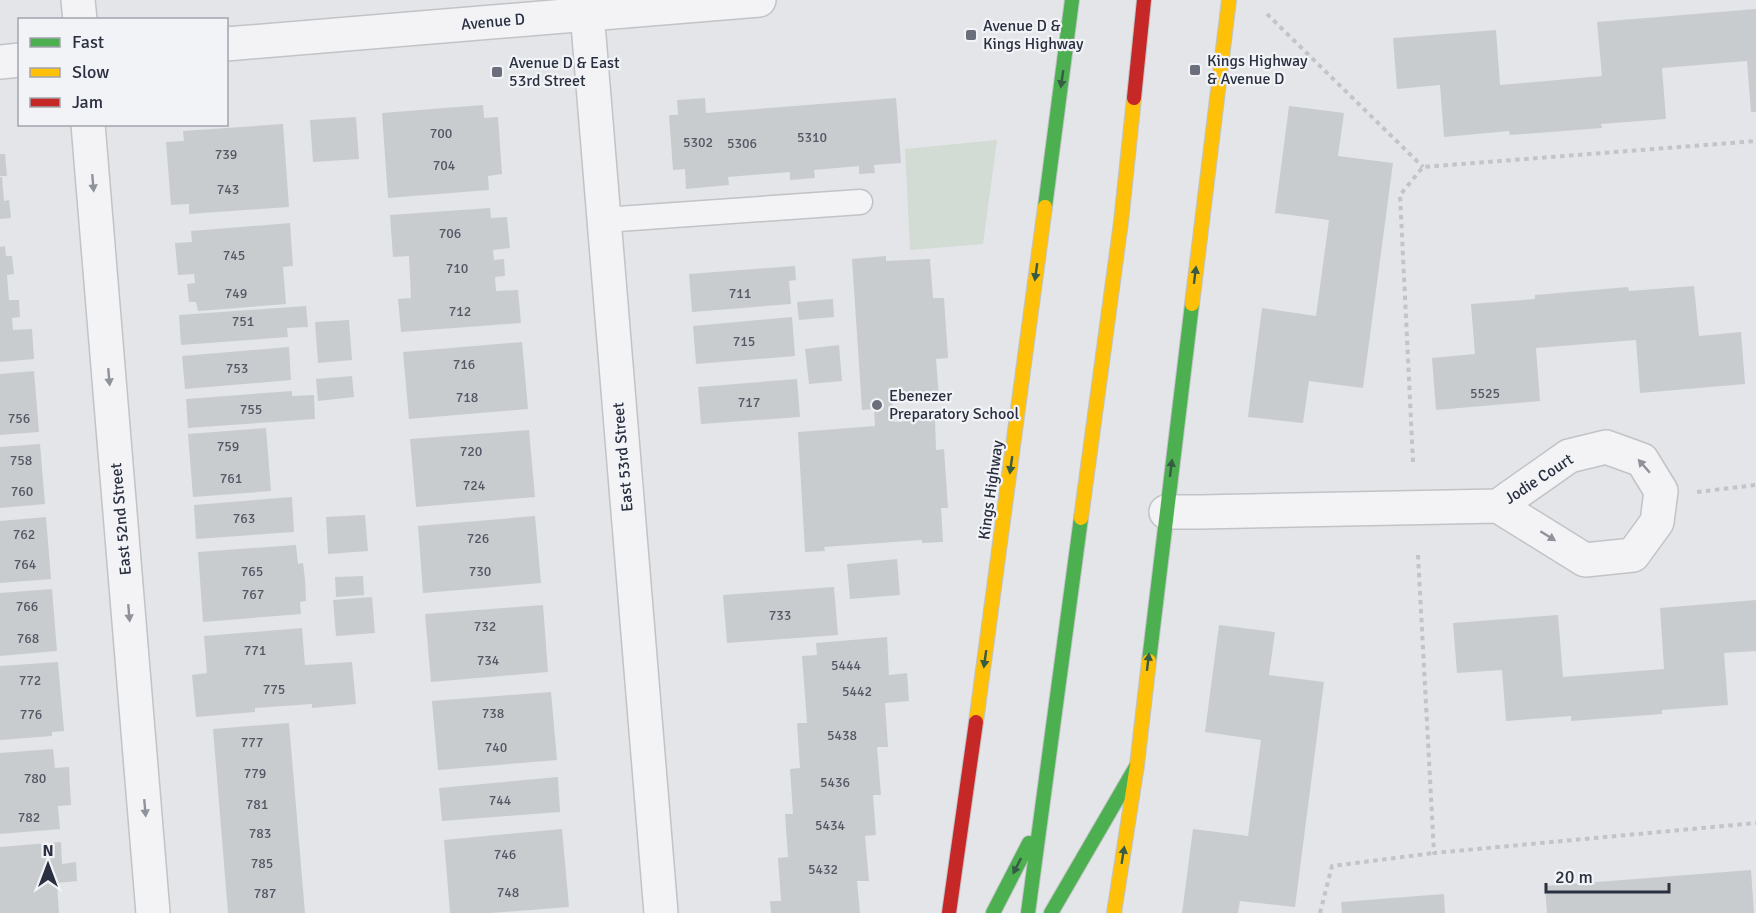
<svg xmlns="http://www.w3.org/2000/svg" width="1756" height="913" viewBox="0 0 1756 913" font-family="Signika,sans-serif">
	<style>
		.green { fill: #d2dbd4 }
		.building { fill: #c9cccf }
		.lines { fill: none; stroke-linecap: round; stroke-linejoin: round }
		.lane-casing { stroke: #c1c3c6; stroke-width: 27 }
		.street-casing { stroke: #c1c3c6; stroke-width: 36 }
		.fast-casing { stroke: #c1c3c6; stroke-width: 16 }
		.slow-casing { stroke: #c1c3c6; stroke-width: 16 }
		.jam-casing { stroke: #c1c3c6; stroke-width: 16 }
		.path { stroke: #c3c3c8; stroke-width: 4; stroke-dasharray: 4.5 4.5; stroke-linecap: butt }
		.lane { stroke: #f3f3f5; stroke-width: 24 }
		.street { stroke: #f3f3f5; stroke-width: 33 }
		.fast { stroke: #4caf50; stroke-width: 14 }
		.slow { stroke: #ffc107; stroke-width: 14 }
		.jam { stroke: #c62828; stroke-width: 14 }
		.oneway { fill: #375c46 }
		.oneway2 { fill: #8f929a }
		.poi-dot { fill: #6b6f7b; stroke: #f2f3f7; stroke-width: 2 }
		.labels { text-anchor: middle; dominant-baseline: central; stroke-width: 4.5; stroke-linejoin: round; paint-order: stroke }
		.number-label { font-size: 14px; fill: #545865 }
		.street-label { font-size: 16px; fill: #2b3040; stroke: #f2f3f7 }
		.poi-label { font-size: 16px; fill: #2b3040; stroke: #f2f3f7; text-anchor: start }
	</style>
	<rect width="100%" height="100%" fill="#e3e5e8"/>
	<path class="green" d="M997,140l-14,104 -73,6 -5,-101z"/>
	<path class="building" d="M1756,9v103h-5l-4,-51 -85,7 4,51 -65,5 1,4 -92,7 -1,-4 -65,6 -4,-52 -43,4 -4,-51 103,-8 4,55 102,-9 -5,-54z
		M705,98l1,15 190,-15 5,65 -27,2 1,8 -16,1v-8l-45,4 1,8 -25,2v-8l-62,5 1,8 -43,4 -1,-20 -12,1 -4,-55h9l-1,-15z
		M483,105l1,13 14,-1 4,57 -14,2 1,14 -101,8 -6,-85z
		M1289,106l55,7 -6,43 55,7 -30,225 -54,-7 -6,42 -55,-6 14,-109 54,8 13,-96 -54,-7z
		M356,117l3,42 -46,3 -3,-42z
		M283,124l6,83 -100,7v-10l-18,1 -5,-63 18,-1 -1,-10z
		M0,154h5l2,22h-7z
		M0,177h2l2,24 5,-1 2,18 -11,1z
		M490,208l1,10 16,-1 3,31 -17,2 1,10 10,-1 1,17 -10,1 1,14 22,-1 3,33 -120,9 -3,-33 13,-1 -2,-42 -16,1 -3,-42z
		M290,223l3,43 -10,1 3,37 -88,7 -2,-9h-7l-2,-18 8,-1 -1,-9 -16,1 -3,-32 17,-1 -1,-11z
		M5,246l1,10h6l2,18 -7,1 2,25h10l1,17 -8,1 1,12 19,-1 2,30 -34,3v-115z
		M886,256v5l44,-2 3,39h11l4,60 -12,1 3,38 -47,3 2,22 41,-3 1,31 8,-1 4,59h-7l2,34 -21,1v-3l-98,7 1,4 -20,1 -7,-120 77,-6 -1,-17 -12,1 -10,-151z
		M795,266l1,14 -7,1 2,23 -99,8 -3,-38z
		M1694,286l5,50 42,-4 4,52 -105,9 -4,-53 -100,8 4,53 -104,9 -4,-52 43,-4 -4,-50 64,-5v-4l93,-8 1,4z
		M833,299l1,18 -35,3 -2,-18z
		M306,306l2,21 -21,1 1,9 -107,8 -2,-30z
		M792,317l3,39 -99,8 -3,-38z
		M349,320l3,40 -34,3 -3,-41z
		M522,342l6,67 -119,10 -6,-67z
		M839,345l3,36 -33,3 -4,-35z
		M289,347l2,33 -106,9 -3,-33z
		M34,371l5,61 -39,3v-61z
		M352,376l2,21 -36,4 -2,-22z
		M797,379l3,38 -99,7 -3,-37z
		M292,391v5l22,-1 1,24 -127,9 -2,-29z
		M266,428l5,63 -78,6 -5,-63z
		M529,430l6,67 -119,10 -6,-68z
		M40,444l5,60 -45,4v-61z
		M292,497l2,35 -98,7 -2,-34z
		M365,515l3,36 -40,3 -2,-37z
		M535,516l6,67 -118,10 -5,-67z
		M46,517l5,62 -51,4v-62z
		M296,545l2,19 5,-1 2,16 1,22 -6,1 1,12 -98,8 -5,-70z
		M897,559l3,36 -50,4 -3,-35z
		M363,576l1,19 -28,2 -1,-20z
		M834,587l4,48 -111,8 -4,-48z
		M52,589l5,62 -57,5v-63z
		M372,597l3,36 -39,3 -3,-36z
		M1756,600v51l-32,2 4,52 -66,5v4l-91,7v-5l-65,5 -4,-51 -45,3 -4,-50 105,-8 5,62 101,-8 -4,-61z
		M543,605l5,67 -117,10 -6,-68z
		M1219,625l56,7 -6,43 55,7 -29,225 -55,-6 -2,12h-56l11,-84 55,7 13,-96 -56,-8z
		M302,628l3,37 47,-3 4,42 -44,4v-4l-57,4v4l-59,5 -4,-42 15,-2 -3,-37z
		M887,637l2,38 18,-2 2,28 -24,2 3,44h-11l4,48h-8l3,40 -11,1 4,45h-12l3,32h-89l-1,-12h11l-3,-43 10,-1 -3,-43h8l-3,-45 10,-1 -3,-45h10l-5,-67 15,-1 -1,-12z
		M58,662l6,69 -12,1v4l-52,4v-74z
		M551,692l6,68 -119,10 -6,-69z
		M289,723l16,190h-77l-15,-184z
		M53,749l2,19 14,-1 2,38 -13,1 2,23 -60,5v-81z
		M558,777l2,35 -118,9 -3,-33z
		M562,829l7,78 -78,6h-41l-6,-73z
		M61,842l1,22 14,-2 1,19 -20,2 2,30h-59v-66z
		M1751,870l3,43h-207l-2,-27z
		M1444,894l1,19h-103l-1,-11z"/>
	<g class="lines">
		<defs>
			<path id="lane" d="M604,220l256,-18"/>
			<path id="street" d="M78,0l2,20
				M586,0l75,913
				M226,44l533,-44
				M0,62l20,-2
				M88,124l65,789
				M1166,512h34l298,-6 87,54 48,-5 24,-33 4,-31 -19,-31 -36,-13 -37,9 -71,50"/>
			<path id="fast" d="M1045,207l27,-207
				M1149,661l43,-357
				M993,913l36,-70
				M1028,913l53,-395
				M1051,913l86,-148"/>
			<path id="slow" d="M1192,304l37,-304
				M1081,518l40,-296 13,-124
				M976,722l69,-515
				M1114,913l23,-148 12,-104"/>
			<path id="jam" d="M1134,98l10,-98
				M949,913l27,-191"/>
		</defs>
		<use href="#lane" class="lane-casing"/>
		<use href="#street" class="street-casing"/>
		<use href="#fast" class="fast-casing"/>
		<use href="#slow" class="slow-casing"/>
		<use href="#jam" class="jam-casing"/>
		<path class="path" d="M1267,14l156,153
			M1413,462l-13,-267 23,-28 333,-26
			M1697,492l59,-7
			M1418,555l16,298 322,-30
			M1320,913l12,-47 102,-13"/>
		<use href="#lane" class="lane"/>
		<use href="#street" class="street"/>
		<use href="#fast" class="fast"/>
		<use href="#slow" class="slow"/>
		<use href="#jam" class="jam"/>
	</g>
	<defs><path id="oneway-solid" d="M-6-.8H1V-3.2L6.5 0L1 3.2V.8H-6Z" transform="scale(1.5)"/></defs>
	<g class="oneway">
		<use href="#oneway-solid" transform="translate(1062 79) rotate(98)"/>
		<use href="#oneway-solid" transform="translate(1036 272) rotate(98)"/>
		<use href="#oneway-solid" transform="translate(1195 275) rotate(-83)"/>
		<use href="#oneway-solid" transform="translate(1011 465) rotate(98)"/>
		<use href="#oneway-solid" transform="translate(1171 468) rotate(-83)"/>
		<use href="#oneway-solid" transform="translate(985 659) rotate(98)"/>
		<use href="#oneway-solid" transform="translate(1148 662) rotate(-83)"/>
		<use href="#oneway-solid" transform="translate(1123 855) rotate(-81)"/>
		<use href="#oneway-solid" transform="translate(1017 866) rotate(117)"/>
	</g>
	<g class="oneway2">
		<use href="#oneway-solid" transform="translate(93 183) rotate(85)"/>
		<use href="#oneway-solid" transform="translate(109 377) rotate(85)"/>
		<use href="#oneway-solid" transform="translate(1644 466) rotate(-131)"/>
		<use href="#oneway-solid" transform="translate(1548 536) rotate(32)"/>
		<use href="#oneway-solid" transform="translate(129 613) rotate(85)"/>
		<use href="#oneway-solid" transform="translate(145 808) rotate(85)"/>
	</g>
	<g class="poi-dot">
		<rect x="965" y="29" width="12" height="12" rx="3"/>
		<rect x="1189" y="64" width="12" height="12" rx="3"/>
		<rect x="491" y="66" width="12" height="12" rx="3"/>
		<circle cx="877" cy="405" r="6"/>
	</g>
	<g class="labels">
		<g class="number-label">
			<text x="441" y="133">700</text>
			<text x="812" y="137">5310</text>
			<text x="698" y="142">5302</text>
			<text x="742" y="143">5306</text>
			<text x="226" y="154">739</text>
			<text x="444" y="165">704</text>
			<text x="228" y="189">743</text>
			<text x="450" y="233">706</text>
			<text x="234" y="255">745</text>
			<text x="457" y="268">710</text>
			<text x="236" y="293">749</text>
			<text x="740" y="293">711</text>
			<text x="460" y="311">712</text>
			<text x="243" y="321">751</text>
			<text x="744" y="341">715</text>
			<text x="464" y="364">716</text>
			<text x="237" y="368">753</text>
			<text x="1485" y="393">5525</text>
			<text x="467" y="397">718</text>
			<text x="749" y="402">717</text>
			<text x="251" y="409">755</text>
			<text x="19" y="418">756</text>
			<text x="228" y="446">759</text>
			<text x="471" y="451">720</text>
			<text x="21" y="460">758</text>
			<text x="231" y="478">761</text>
			<text x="474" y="485">724</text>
			<text x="22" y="491">760</text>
			<text x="244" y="518">763</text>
			<text x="24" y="534">762</text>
			<text x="478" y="538">726</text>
			<text x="25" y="564">764</text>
			<text x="252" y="571">765</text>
			<text x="480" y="571">730</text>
			<text x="253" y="594">767</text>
			<text x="27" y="606">766</text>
			<text x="780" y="615">733</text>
			<text x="485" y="626">732</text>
			<text x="28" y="638">768</text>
			<text x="255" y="650">771</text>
			<text x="488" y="660">734</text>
			<text x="846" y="665">5444</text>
			<text x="30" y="680">772</text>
			<text x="274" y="689">775</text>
			<text x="857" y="691">5442</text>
			<text x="493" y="713">738</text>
			<text x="31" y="714">776</text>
			<text x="842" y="735">5438</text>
			<text x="252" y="742">777</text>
			<text x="496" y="747">740</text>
			<text x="255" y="773">779</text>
			<text x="35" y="778">780</text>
			<text x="835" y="782">5436</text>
			<text x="500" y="800">744</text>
			<text x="257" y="804">781</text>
			<text x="29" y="817">782</text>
			<text x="830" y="825">5434</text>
			<text x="260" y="833">783</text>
			<text x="505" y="854">746</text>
			<text x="262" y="863">785</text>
			<text x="823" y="869">5432</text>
			<text x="508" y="892">748</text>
			<text x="265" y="893">787</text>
		</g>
		<g class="street-label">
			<text transform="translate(493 22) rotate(-5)">Avenue D</text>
			<text transform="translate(623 457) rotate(-95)">East 53rd Street</text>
			<text transform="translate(1539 479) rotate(-33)">Jodie Court</text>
			<text transform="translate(991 490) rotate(-82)">Kings Highway</text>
			<text transform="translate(121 519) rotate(-95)">East 52nd Street</text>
		</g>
		<g class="poi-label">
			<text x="983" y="26">Avenue D &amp;<tspan x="983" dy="18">Kings Highway</tspan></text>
			<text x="1207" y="61">Kings Highway<tspan x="1207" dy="18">&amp; Avenue D</tspan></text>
			<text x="509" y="63">Avenue D &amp; East<tspan x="509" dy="18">53rd Street</tspan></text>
			<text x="889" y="396">Ebenezer<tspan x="889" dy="18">Preparatory School</tspan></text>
		</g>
	</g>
	<rect x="18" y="18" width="210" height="108" fill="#f2f3f7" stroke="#a2a5ae" stroke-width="1.5"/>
	<rect x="30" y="38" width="30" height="9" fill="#4caf50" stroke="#a2a5ae" stroke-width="1.5"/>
	<text x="72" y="48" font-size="18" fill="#2b3040">Fast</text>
	<rect x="30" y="68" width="30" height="9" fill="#ffc107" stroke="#a2a5ae" stroke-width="1.5"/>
	<text x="72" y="78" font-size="18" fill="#2b3040">Slow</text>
	<rect x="30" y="98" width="30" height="9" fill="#c62828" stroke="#a2a5ae" stroke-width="1.5"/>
	<text x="72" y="108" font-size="18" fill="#2b3040">Jam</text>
	<g transform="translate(48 865)" stroke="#f2f3f7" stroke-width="4.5" paint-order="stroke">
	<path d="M0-4.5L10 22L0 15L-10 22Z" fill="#2b3040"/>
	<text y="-9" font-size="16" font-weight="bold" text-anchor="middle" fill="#2b3040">N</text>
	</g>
	<path d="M1546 883v9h123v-9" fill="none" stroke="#2b3040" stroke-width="3"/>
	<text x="1555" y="883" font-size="18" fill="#2b3040" stroke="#f2f3f7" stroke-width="4.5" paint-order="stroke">20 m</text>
</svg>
